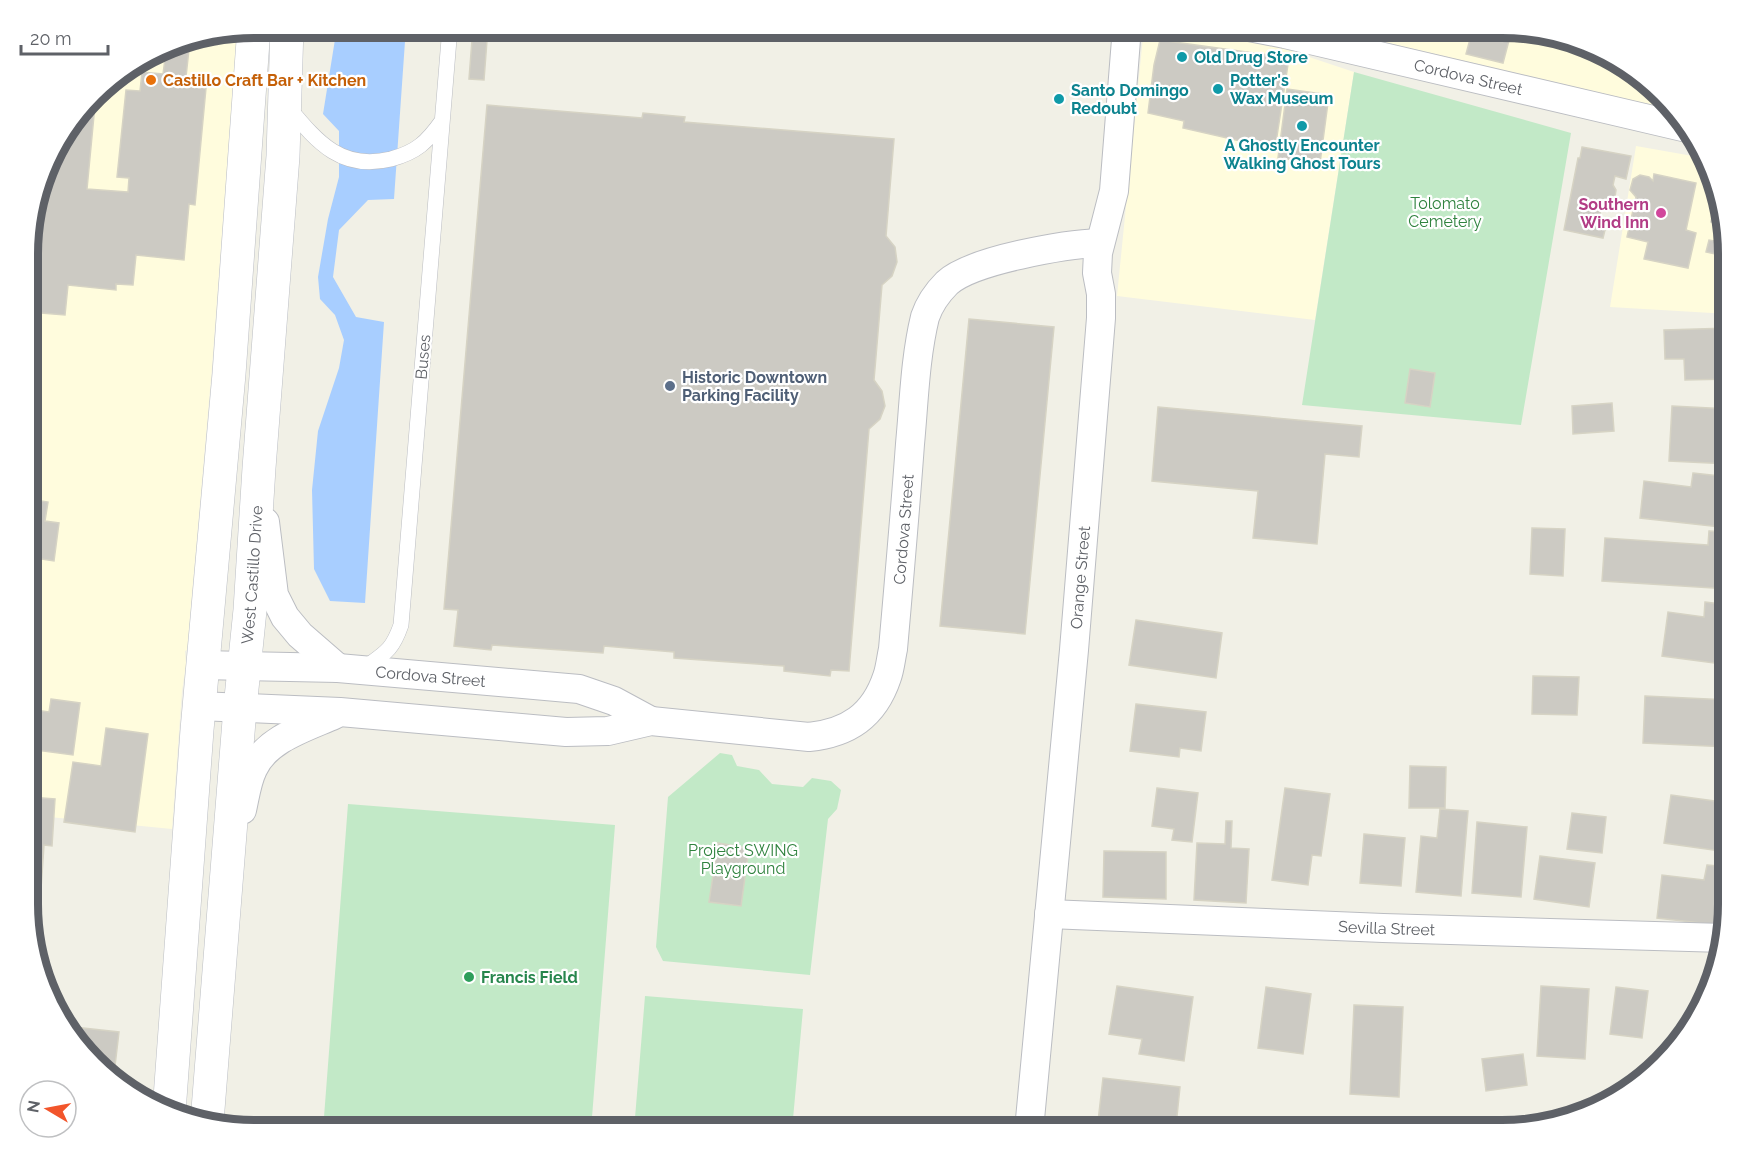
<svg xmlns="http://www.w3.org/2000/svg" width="1756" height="1157" viewBox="0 0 1756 1157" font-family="Raleway,sans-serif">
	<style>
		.commercial { fill: #fffcdd }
		.green { fill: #c2e9c7 }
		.water { fill: #a8ceff }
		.building { fill: #cccac3; stroke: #d6d3c4; stroke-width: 1.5 }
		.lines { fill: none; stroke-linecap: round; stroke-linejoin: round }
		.service-casing { stroke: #bbbdc2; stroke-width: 16 }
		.minor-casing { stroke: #bbbdc2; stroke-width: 30 }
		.secondary-casing { stroke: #bbbec4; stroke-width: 34 }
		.service { stroke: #fff; stroke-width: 15 }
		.minor { stroke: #fff; stroke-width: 28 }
		.secondary { stroke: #fff; stroke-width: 33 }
		.culture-dot { fill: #0f9aa8; stroke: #fff; stroke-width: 2 }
		.food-dot { fill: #e8710a; stroke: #fff; stroke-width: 2 }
		.hotel-dot { fill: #d1479c; stroke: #fff; stroke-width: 2 }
		.service-dot { fill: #5c6f8a; stroke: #fff; stroke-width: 2 }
		.leisure-dot { fill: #2e9e5b; stroke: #fff; stroke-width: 2 }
		.labels { text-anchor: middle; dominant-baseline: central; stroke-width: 4.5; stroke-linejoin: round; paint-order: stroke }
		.culture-label { font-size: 16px; font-weight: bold; fill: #0d838f; stroke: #fff; text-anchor: start }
		.street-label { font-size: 16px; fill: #5e6167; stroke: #fff }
		.food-label { font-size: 16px; font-weight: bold; fill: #c56008; stroke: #fff; text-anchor: start }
		.park-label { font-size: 16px; fill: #30833f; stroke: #fff }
		.hotel-label { font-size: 16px; font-weight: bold; fill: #b23c85; stroke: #fff; text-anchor: end }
		.service-label { font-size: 16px; font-weight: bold; fill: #4e5e75; stroke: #fff; text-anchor: start }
		.leisure-label { font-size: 16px; font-weight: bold; fill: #27864d; stroke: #fff; text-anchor: start }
		.rim { fill: none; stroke: #5e6167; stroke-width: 8 }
	</style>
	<rect width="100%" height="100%" fill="#f1f0e6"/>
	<path class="commercial" d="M1144,27h26l112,21 72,24 -39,248 -198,-24z
		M1321,27h181l73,12 53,26 41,44z
		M237,30l-25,337 -25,283 -2,1 1,13 -4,27 -10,138 -143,-14v-590l22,-72 53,-69 63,-40z
		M1636,146l68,12 25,81v75l-119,-7z"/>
	<path class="green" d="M1354,72l217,61 -50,292 -219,-20z
		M720,753l12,2 5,11 22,4 13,14 31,3 9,-9 19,3 10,9 -4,19 -9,10 -18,156 -147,-14 -7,-14 12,-150z
		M348,804l267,21 -24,305h-268z
		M645,996l158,13 -11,121h-158z"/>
	<path class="water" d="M337,27h69l-12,172 -26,1 -29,30 -6,47 23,40 28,5 -19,281 -35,-2 -16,-32 -2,-79 6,-59 21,-63 5,-28 -9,-25 -15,-16 -2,-22 10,-58 11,-42v-46l-16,-17z"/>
	<path class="building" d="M473,27h15l-4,53 -15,-1z
		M1454,27h48l10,2 -9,34 -37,-9 6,-22z
		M220,34v9l-30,-3 -5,46 21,2 -11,117 -6,-1 -5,56 -48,-5 -3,30 -17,-1v6l-48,-5 -3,30 -36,-3v-68l8,1 5,-48 -5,-1 14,-43 45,-59 -9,95 41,3 1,-14 -12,-1 9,-87 14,1 2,-19 21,2 4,-30z
		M1160,40l129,18 -14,91 -92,-21 1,-7 -36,-8 6,-48z
		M1287,89l42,6 -9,68 -42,-5z
		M487,105l155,13 1,-5 42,4 -1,5 210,17 -8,97 9,11 2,15 -5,14 -10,9 -8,95 8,11 3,15 -5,13 -11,10 -20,242 -18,-1 -1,6 -46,-5v-5l-110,-8v-6l-70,-6 -1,7 -111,-8 -1,5 -37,-4 4,-36 -14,-1z
		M1582,147l49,9 -5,23 -11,-3 -2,9 3,5 -1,7 -5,4 -2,10 -7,-2 -2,12 8,1 -4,16 -39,-8 14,-72h2z
		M1654,174l42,9 -10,47 10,3 -8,35 -44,-9 4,-17 -21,-5 9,-40 -6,-7 3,-11 7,-4 9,2 4,4z
		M1716,198l8,26 -13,-2z
		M1724,225l5,14v18l-23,-5 3,-12 12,2z
		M969,319l85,8 -29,307 -85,-8z
		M1729,328v51l-44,1 -1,-21h-19l-1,-29z
		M1410,369l25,4 -5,34 -25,-4z
		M1612,403l2,28 -41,3 -1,-28z
		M1672,406l57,3v55l-60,-3z
		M1158,407l204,19 -3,31 -34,-3 -8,90 -64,-6 5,-47 -106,-10z
		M1693,473l36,4v51l-89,-10 4,-37 47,6z
		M29,499l19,3 -3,19 14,2 -5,38 -25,-4z
		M1532,528l33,1 -2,47 -33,-2z
		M1709,531l20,1v57l-127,-8 3,-43 103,7z
		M1705,602l24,3v60l-67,-9 6,-44 36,5z
		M1136,620l86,13 -6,45 -87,-13z
		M1533,676l46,1 -2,38 -45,-1z
		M1645,696l84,4v47l-86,-4z
		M51,699l29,4 -7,52 -44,-6v-40l20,3z
		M1136,704l70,8 -5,39 -21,-3 -1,9 -49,-6z
		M106,728l42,6 -13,98 -71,-10 9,-60 28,4z
		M1410,766l36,1 -1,41h-36z
		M1157,788l41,5 -6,49 -20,-2 2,-11 -22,-3z
		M1285,788l45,6 -9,62 -9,-1 -4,30 -36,-5z
		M1671,795l58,8 -2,49 -63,-9z
		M29,797l26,2 -3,47 -8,-1 -3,44 -12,-1z
		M1440,809l28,2 -7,85 -45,-4 5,-56 16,2z
		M1572,813l34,4 -4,36 -35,-4z
		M1226,821h6l-1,27 18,1 -3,54 -52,-3 3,-57 28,1z
		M1477,822l50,5 -6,70 -49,-4z
		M1364,834l41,4 -4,48 -41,-3z
		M718,843l31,5 -8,58 -32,-4z
		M1104,851l62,1v47l-63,-2z
		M1540,856l55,7 -6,44 -55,-8z
		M1707,865l22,2v51l-2,8 -70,-8 5,-43 42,5z
		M1117,986l76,11 -9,64 -45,-7 3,-15 -33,-5z
		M1541,986l48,3 -4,70 -48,-3z
		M1266,987l45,7 -8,60 -45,-6z
		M1616,987l32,4 -6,47 -32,-4z
		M1354,1005l49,2 -4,90 -49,-3z
		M74,1027l45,5 -4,34 -13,-2 -29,-31z
		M1523,1054l4,31 -41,6 -4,-32z
		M1103,1078l77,9 -4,39 -18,-2 -1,6h-60z"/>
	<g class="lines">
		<defs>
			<path id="service" d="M289,108c29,35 53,63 102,51 26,-7 36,-17 51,-38
				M363,669c22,-16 29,-18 38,-44l49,-598"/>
			<g id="minor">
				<path id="s1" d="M1249,27l36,7 402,94"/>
				<path d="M265,522l9,73 11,22 15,18 38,33"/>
				<path id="s2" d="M203,665l135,3 241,21 35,12 37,20"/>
				<path id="s3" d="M199,706l141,6 226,20 42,-1 43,-10 158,16c39,-4 65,-21 78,-60 3,-8 4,-19 6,-28 6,-68 12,-136 17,-205 4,-42 5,-86 15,-127 4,-12 13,-25 22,-34 25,-23 119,-39 153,-40"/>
				<path d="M242,810c3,-13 5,-29 11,-41 13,-30 54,-42 81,-54"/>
				<path id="s4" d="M1049,914l334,14 341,10"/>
				<path id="s5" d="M1029,1130l45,-480 27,-332v-24l-4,-21 1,-20 16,-62 13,-164"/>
			</g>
			<g id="secondary">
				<path d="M169,1112l28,-382 32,-356 25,-347"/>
				<path id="s6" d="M207,1122l33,-414 10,-98 9,-142 24,-312 4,-129"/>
			</g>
		</defs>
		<use href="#service" class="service-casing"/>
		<use href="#minor" class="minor-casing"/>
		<use href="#secondary" class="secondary-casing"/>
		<use href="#service" class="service"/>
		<use href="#minor" class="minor"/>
		<use href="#secondary" class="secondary"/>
	</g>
	<g class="culture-dot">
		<circle cx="1182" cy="57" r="6"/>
		<circle cx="1218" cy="89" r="6"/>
		<circle cx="1059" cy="99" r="6"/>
		<circle cx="1302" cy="126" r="6"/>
	</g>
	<circle class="food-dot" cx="151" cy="80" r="6"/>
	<circle class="hotel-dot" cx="1661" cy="213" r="6"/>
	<circle class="service-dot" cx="670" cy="386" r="6"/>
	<circle class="leisure-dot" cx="469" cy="977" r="6"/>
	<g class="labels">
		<g class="culture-label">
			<text x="1194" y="57">Old Drug Store</text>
			<text x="1230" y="80">Potter's<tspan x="1230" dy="18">Wax Museum</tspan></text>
			<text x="1071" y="90">Santo Domingo<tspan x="1071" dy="18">Redoubt</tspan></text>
			<text x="1302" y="145" text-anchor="middle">A Ghostly Encounter<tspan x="1302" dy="18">Walking Ghost Tours</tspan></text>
		</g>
		<g class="street-label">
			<text stroke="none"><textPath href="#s1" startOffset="225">Cordova Street</textPath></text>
			<text transform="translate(423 357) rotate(-85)">Buses</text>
			<text stroke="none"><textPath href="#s3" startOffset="867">Cordova Street</textPath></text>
			<text stroke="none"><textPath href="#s6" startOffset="549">West Castillo Drive</textPath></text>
			<text stroke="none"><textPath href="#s5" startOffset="555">Orange Street</textPath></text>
			<text stroke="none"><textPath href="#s2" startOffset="228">Cordova Street</textPath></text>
			<text stroke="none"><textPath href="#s4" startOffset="338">Sevilla Street</textPath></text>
		</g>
		<g class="food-label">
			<text x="163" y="80">Castillo Craft Bar + Kitchen</text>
		</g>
		<g class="park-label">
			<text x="1445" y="203">Tolomato<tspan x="1445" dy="18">Cemetery</tspan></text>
			<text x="743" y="850">Project SWING<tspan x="743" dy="18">Playground</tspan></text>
		</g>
		<g class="hotel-label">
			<text x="1649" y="204">Southern<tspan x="1649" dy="18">Wind Inn</tspan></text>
		</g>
		<g class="service-label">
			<text x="682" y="377">Historic Downtown<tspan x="682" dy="18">Parking Facility</tspan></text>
		</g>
		<g class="leisure-label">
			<text x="481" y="977">Francis Field</text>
		</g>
	</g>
	<path d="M0 0H1756V1157H0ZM254 38H1502A216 216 0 0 1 1718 254V904A216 216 0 0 1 1502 1120H254A216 216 0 0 1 38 904V254A216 216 0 0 1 254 38Z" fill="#fff" fill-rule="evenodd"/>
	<path class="rim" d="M254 38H1502A216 216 0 0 1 1718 254V904A216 216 0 0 1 1502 1120H254A216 216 0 0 1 38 904V254A216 216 0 0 1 254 38Z"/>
	<g transform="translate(48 1109) rotate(280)"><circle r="28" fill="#ffffff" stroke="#bfc0c2" stroke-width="1.5"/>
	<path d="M0-4.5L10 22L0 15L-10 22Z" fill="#f2552b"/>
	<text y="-9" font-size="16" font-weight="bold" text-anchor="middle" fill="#5e6167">N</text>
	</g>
	<path d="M21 45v9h87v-9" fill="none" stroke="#5e6167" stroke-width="3"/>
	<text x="30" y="45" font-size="18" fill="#5e6167" stroke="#ffffff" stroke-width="4.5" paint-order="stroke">20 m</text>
</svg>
